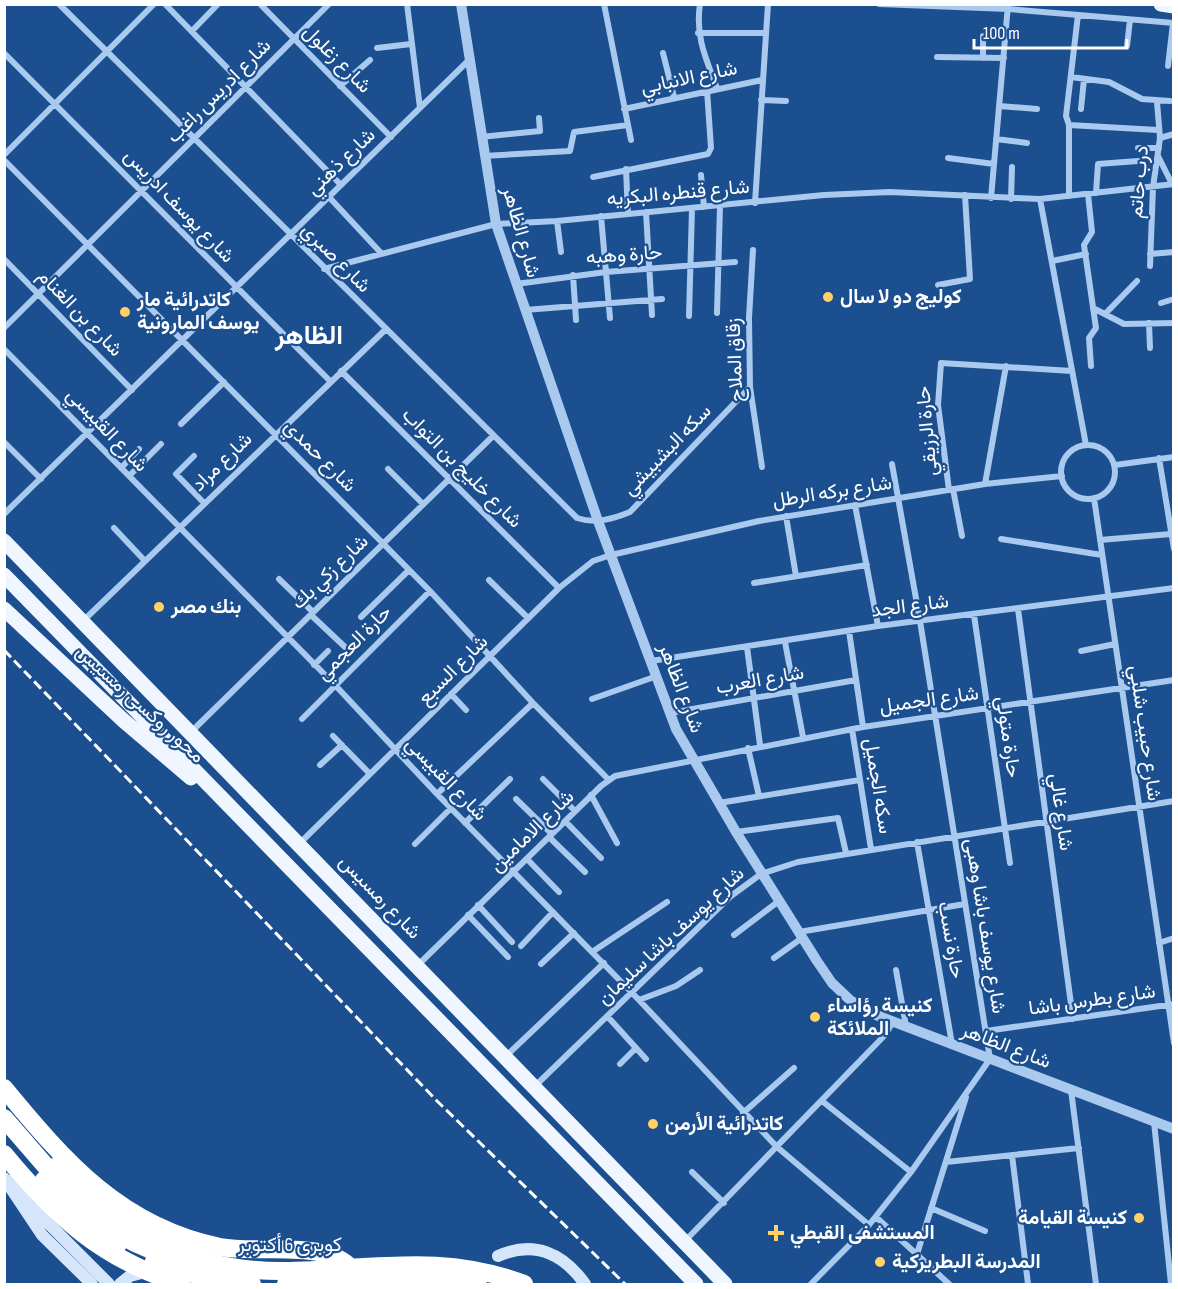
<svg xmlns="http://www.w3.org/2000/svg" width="1178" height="1289" viewBox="0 0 1178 1289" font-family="'Sofia Sans Condensed',Vazirmatn,sans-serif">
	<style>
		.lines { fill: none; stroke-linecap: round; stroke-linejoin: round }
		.minor { stroke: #a9c9ee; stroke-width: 6 }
		.tertiary { stroke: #a9c9ee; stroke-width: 10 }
		.secondary { stroke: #d6e6fa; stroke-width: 12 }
		.primary { stroke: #f0f6ff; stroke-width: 15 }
		.motorway { stroke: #fff; stroke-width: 18 }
		.rail { stroke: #fff; stroke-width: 3; stroke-dasharray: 10 4.5; stroke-linecap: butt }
		.motorway-bridge { stroke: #fff; stroke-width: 18 }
		.poi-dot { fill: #ffd166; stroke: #1b4f8f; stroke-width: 2 }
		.labels { text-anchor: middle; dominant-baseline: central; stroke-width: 4.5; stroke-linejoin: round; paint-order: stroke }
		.street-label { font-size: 20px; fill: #fff; stroke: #1b4f8f }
		.poi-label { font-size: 20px; font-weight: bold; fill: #fff; stroke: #1b4f8f; text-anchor: start }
		.district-label { font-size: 26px; font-weight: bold; fill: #fff; stroke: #1b4f8f }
	</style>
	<rect width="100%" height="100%" fill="#1b4f8f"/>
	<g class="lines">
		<path class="minor" d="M59,4l518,514c18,6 36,1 53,-6l120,-125
			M165,4l176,181
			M260,4l131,133
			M407,4l13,104
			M604,4l27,136
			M700,4c-5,32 6,55 17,84
			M879,4l129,5 166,14
			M192,31l26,-27
			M698,33h67
			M1127,46l3,-26
			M377,48l34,-4
			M4,53l327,329
			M663,53l11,44
			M937,57l67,1
			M983,58v-22
			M1168,66l5,-43
			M1071,77l38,5 33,17 28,2
			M340,86l30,-26
			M761,100l25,1
			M999,106l38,3
			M624,109l138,-29
			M1081,109l3,-30
			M1069,125l-3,-9 12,-101
			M481,137l59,-6 -1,-13
			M1160,138l14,-4
			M996,139l31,4
			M1138,148h21
			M4,155l150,-151
			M484,156l86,-5 4,-19 54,-7
			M1158,156l14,28
			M948,158l46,6
			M4,160l426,431 103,112 75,76
			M626,169l2,45
			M701,175l3,32
			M593,177l115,-23 3,-6 -4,-58
			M1096,193l2,-29 40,-3
			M1088,194l4,38 -8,13 12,83 -7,10 2,28
			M1069,196v-71l89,5
			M329,197l52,56
			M991,198l17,-193
			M1011,199l1,-32
			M1040,199l46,246
			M755,203l13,-199
			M646,212l6,103
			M601,216l9,102
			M557,221l4,31
			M753,250l-4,68 1,69 12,80
			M1150,254l24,-2
			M4,259l128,131
			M1052,261l34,-7
			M1150,266l3,-79 7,-49 -3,-36
			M324,269l172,-45 61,-3 267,-26 66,-3 150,7 134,-15
			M573,275l3,45
			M516,284l90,-12 129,-10
			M938,285l32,-6 -5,-84
			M1161,303l13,-4
			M1093,308l31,16 50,-1
			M525,310l137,-11
			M717,313l3,-107
			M1105,314l32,-33
			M689,316l3,-107
			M1149,323l1,25
			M4,328l325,-324
			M4,349l331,336 102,109 202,206 138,147 92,78
			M341,371l218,217
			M181,424l43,-42
			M4,442l37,37
			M1061 472a27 27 0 1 1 54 0a27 27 0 1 1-54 0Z
			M194,456l-18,18 28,29
			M1159,458l15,91
			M1115,465l59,-8
			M121,468l18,-19
			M388,469l35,35
			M129,476l32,-32
			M985,484l21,-118
			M953,489l9,47
			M949,490l-11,-85 3,-42 131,8
			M1094,498l80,545
			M855,505l23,121
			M4,514l465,-454
			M786,516l10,60
			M114,528l31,33
			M1001,539l101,16
			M1100,540l71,-6
			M279,579l34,33
			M489,580l39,38
			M754,583l113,-18
			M1018,609l55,410
			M311,615l34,32
			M974,615l36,248
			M361,617l48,-47
			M84,620l301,-290
			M849,631l14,96
			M785,642l18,95
			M747,647l13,98
			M1081,651l34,-7
			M651,661l227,-35 296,-38
			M314,665l14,-14
			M451,694l15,16
			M592,699l65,-23
			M670,713l186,-33
			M302,719l128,-128
			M852,729l19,120
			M191,732l302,-296
			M333,736l37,38
			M748,748l11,48
			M320,765l22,-20
			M543,779l32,32
			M437,794l96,-91
			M591,795l26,48
			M516,799l36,35
			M719,803l141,-23
			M565,821l36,37
			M465,823l45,-44
			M736,832l102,-14 8,35
			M549,837l36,35
			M917,842l35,202
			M299,844l260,-256 34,-27 18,-6 148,-34 226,-37 77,-8
			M415,844l36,-36
			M527,859l32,33
			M478,905l34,37
			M468,915l40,42
			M799,932l166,-28
			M734,935l45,-34
			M1159,943l15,-5
			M521,946l32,-34
			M592,952l75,-50
			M774,958l28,-20
			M541,964l33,-31
			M417,966l184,-180 14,-10 248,-49 311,-47
			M896,970l10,56
			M639,1000l37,-14 24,-16
			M608,1017l38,42
			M986,1031l188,-27
			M505,1057l99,-94
			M620,1064l16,-16
			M534,1087l197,-191 30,-22 37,-12 376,-61
			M1071,1090l25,194
			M822,1101l89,71
			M743,1113l51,-45
			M1154,1122l17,162
			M1012,1155l16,129
			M946,1162l133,-14
			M692,1172l32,31
			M931,1208l54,23
			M876,1217l73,67
			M684,1242l201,-207 8,-13
			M917,1254l49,-157
			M811,1284l58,-59 42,-53 79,-113 -70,-438 -28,-157"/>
		<path class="tertiary" d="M461,4l35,220 102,297 78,208 60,103 81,129 15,22 18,17 26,15 298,114"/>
		<path class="secondary" d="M4,1178l38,57 50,49
			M14,1179l35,45 60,60
			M498,1256c36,-16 65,-3 87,28
			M120,1284l10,-8 19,-5"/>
		<path class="primary" d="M1161,4l13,2
			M4,541l721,743
			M4,575l692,709
			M4,609l120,112 67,57"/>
		<path class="motorway" d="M4,1088c61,74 117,139 216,159 42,8 110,-11 137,28
			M4,1118l58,67
			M44,1180l31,32 44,31
			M112,1229l23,14 35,15
			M154,1261l45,15 53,8"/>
		<path class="rail" d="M4,650l433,451 188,183"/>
		<path class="motorway-bridge" d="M4,1154c52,63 98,105 177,130
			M54,1167c59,67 141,105 230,104 86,-1 157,-19 240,13
			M286,1284l136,-7 56,7"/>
	</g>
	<g class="poi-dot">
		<circle cx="828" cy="297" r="6"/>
		<circle cx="125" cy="312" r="6"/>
		<circle cx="159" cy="607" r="6"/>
		<circle cx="815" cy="1017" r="6"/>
		<circle cx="653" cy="1124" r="6"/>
		<circle cx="1139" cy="1218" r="6"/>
		<path d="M773 1224h6v6h6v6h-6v6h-6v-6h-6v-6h6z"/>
		<circle cx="880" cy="1262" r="6"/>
	</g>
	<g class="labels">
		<g class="street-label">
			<text transform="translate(337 59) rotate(45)">شارع زغلول</text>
			<text transform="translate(689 78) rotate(-12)">شارع الانبابي</text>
			<text transform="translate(219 91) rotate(-45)">شارع ادريس راغب</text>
			<text transform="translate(341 162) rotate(-44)">شارع ذهني</text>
			<text transform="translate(1139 182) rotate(-85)">درب حاتم</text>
			<text transform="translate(678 193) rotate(-5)">شارع قنطره البكريه</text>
			<text transform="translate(179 206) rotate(46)">شارع يوسف ادريس</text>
			<text transform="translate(521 232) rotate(74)">شارع الظاهر</text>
			<text transform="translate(624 255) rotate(-4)">حارة وهبه</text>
			<text transform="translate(336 258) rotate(45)">شارع صبري</text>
			<text transform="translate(80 313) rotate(46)">شارع بن الغنام</text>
			<text transform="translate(735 360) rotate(-92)">زقاق الملاح</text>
			<text transform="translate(107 430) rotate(46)">شارع القبيسي</text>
			<text transform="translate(927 431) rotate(-95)">حارة الرزيقي</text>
			<text transform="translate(667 450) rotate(-46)">سكه البشبيشي</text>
			<text transform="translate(320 456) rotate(45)">شارع حمدي</text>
			<text transform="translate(222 462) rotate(-44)">شارع مراد</text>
			<text transform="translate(462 468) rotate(45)">شارع خليج بن التواب</text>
			<text transform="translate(832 492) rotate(-9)">شارع بركه الرطل</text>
			<text transform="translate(330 572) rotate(-44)">شارع زكي بك</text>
			<text transform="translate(910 606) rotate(-7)">شارع الجد</text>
			<text transform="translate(354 643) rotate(-45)">حارة العجمي</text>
			<text transform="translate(453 670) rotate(-45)">شارع السبع</text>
			<text transform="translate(760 680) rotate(-10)">شارع العرب</text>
			<text transform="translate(681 688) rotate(69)">شارع الظاهر</text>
			<text transform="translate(929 700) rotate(-8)">شارع الجميل</text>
			<text transform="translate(140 704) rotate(42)">محور روكسى رمسيس</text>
			<text transform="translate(1145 733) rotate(82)">شارع حبيب شلبي</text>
			<text transform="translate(1008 737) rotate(82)">حارة متولي</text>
			<text transform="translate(446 779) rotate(46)">شارع القبيسي</text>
			<text transform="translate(878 786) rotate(81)">سكه الجميل</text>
			<text transform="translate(1061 812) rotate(82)">شارع غالي</text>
			<text transform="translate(532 831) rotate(-44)">شارع الامامين</text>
			<text transform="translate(380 897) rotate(46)">شارع رمسيس</text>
			<text transform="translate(985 926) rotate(81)">شارع يوسف باشا وهبى</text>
			<text transform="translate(671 936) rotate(-43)">شارع يوسف باشا سليمان</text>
			<text transform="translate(951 940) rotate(80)">حارة نسب</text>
			<text transform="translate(1092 1000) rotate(-8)">شارع بطرس باشا</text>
			<text transform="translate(1006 1046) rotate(21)">شارع الظاهر</text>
			<text x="290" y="1245">كوبرى 6 أكتوبر</text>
		</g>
		<g class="poi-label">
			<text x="840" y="297">كوليج دو لا سال</text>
			<text x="137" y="300">كاتدرائية مار<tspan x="137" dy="23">يوسف المارونية</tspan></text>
			<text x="171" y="607">بنك مصر</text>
			<text x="827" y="1006">كنيسة رؤاساء<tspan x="827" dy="23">الملائكة</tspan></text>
			<text x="665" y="1124">كاتدرائية الأرمن</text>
			<text x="1127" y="1218" text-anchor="end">كنيسة القيامة</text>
			<text x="790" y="1233">المستشفى القبطي</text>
			<text x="892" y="1262">المدرسة البطريركية</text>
		</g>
		<g class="district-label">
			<text x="309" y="336">الظاهر</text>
		</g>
	</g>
	<rect width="1178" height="1289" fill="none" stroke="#ffffff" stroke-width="12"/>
	<path d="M974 39v9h153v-9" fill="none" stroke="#ffffff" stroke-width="3"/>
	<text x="983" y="39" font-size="18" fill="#ffffff" stroke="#1b4f8f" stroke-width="4.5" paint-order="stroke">100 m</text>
</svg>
